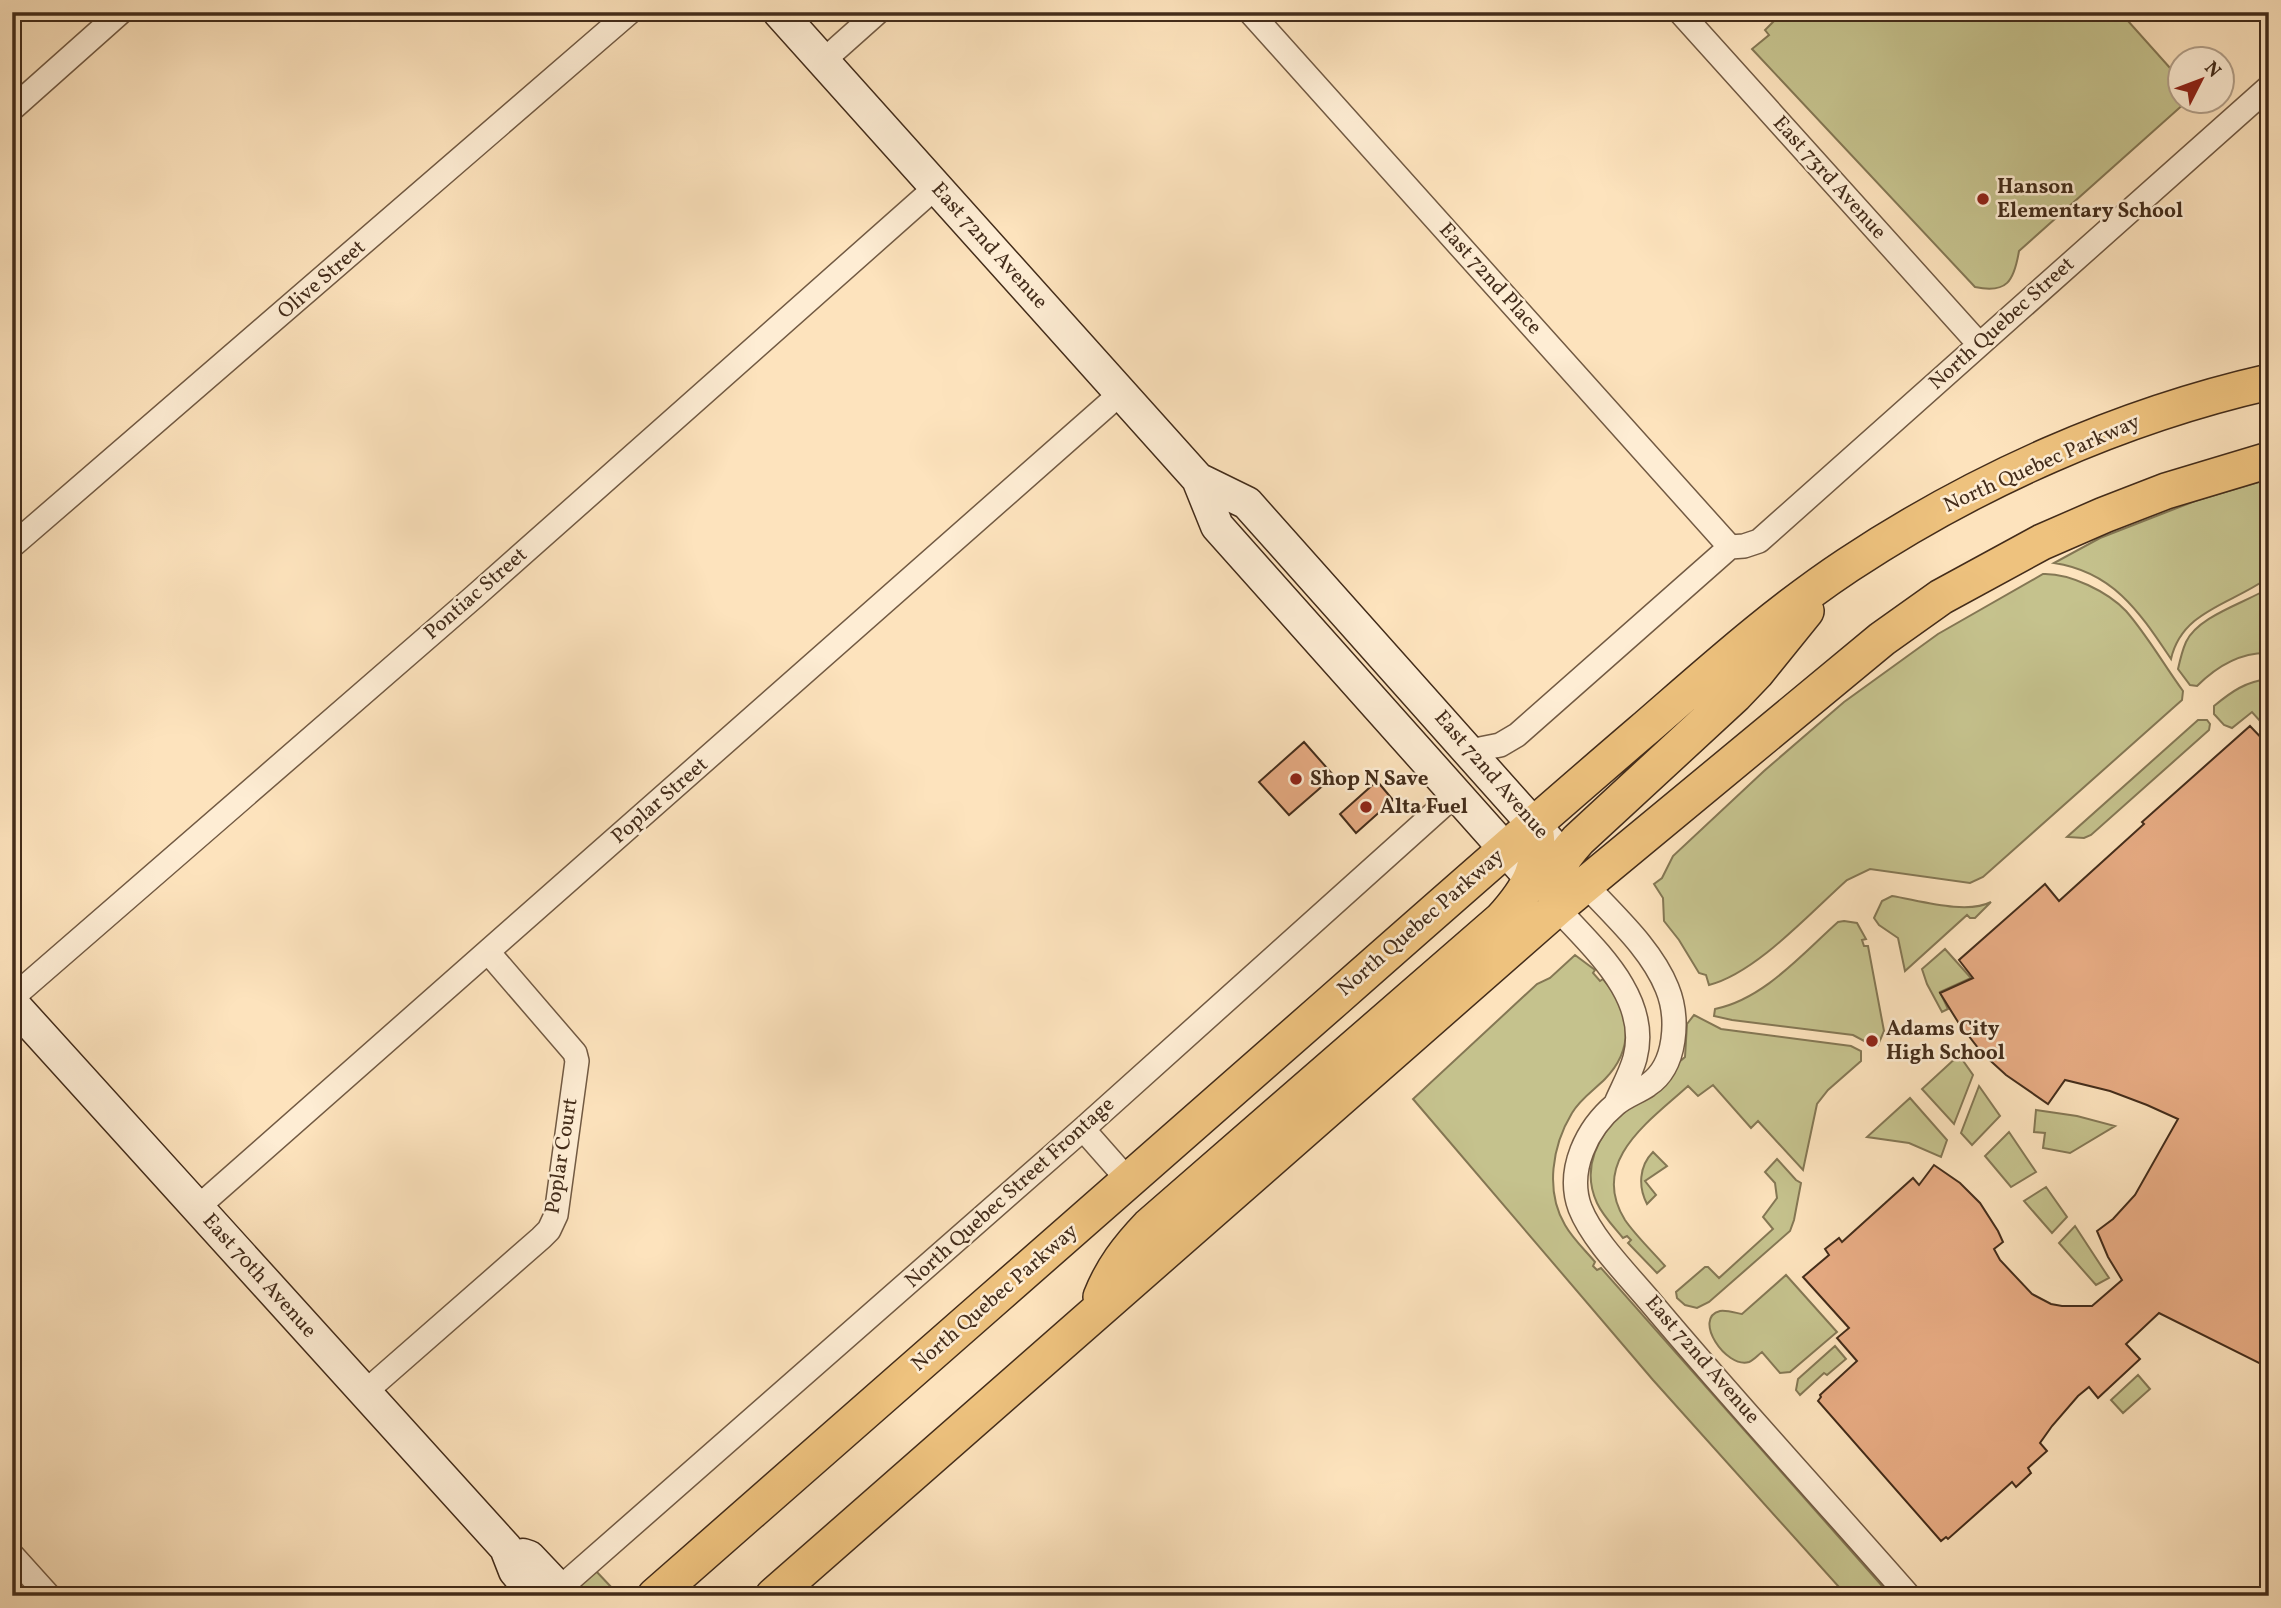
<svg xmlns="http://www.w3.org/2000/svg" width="2281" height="1608" viewBox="0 0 2281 1608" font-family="Vollkorn,serif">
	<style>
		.green { fill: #c5c28d; stroke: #847754; stroke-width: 2 }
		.building { fill: #e8ac84; stroke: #432c1a; stroke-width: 2 }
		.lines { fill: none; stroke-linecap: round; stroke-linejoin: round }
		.street-casing { stroke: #725a43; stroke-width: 26 }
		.secondary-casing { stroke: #432c1a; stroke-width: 35 }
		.primary-casing { stroke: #432c1a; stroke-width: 38 }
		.street { stroke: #feedd4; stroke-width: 23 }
		.secondary { stroke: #feedd4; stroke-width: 32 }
		.primary { stroke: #eec27e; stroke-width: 35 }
		.poi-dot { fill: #8f2418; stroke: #feedd4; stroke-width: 2.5 }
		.labels { text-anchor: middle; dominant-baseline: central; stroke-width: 5; stroke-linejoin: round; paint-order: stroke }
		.street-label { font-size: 21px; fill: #432c1a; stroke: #feedd4 }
		.poi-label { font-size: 21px; font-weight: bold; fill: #432c1a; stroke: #feedd4; text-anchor: start }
	</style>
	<rect width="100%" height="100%" fill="#fde3bd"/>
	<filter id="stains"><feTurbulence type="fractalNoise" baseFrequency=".00286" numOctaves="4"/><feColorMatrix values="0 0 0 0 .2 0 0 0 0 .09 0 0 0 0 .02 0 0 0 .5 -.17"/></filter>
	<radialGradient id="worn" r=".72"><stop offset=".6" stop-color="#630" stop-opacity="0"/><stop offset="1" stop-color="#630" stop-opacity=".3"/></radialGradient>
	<path class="green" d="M1783,12h337l59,66 1,24h6l-167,149c-5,30 -12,43 -44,36l-223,-238 17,-14 -4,-5z
		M2269,479v98c-36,27 -87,33 -98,82 -31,-46 -57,-87 -117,-96l46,-25 95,-37z
		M2043,574c27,-1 65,18 83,37 21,24 38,54 57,80l-1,9 -199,177 -13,6 -100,-14 -23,11c-37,33 -91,93 -138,105l-3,-10 -7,-2 -20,-33 -15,-19 -1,-23 -9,-14 8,-6 11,-22 91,-85 80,-69 94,-68z
		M2269,588v65c-28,-1 -53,14 -72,33l-7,-1 -12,-16c2,-9 4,-18 8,-27 12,-26 59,-39 83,-54z
		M2269,679v52l-17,-19 -20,16 -8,-3 -10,-11v-8c17,-14 32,-25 55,-27z
		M2198,720h9l3,4 -1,6 -118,105 -7,3 -17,-1z
		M1892,896c26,4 74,19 99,6l-16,16h-5l-3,-3 -62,56 -7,-33 -19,-13 -5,-7 8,-17z
		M1844,921l13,2 9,16 -4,1 2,6h4l16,85 -6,14 -10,-2 -15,-8 -121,-15 -18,-4 1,-7c49,-10 87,-55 123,-87z
		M1945,949l26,29 -31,14 8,17 -6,3 -15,-28 -5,-15z
		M1575,955l20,15 -2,3 7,8 3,-2c27,31 33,68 2,100 -11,11 -25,20 -33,34 -20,33 -27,78 -7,112 8,14 20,25 30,37l-2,4 4,4 4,-2 290,328h-44l-194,-216 -240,-281 124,-115 13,-6z
		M1694,1015l27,14 130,17 10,5v10l-33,29 -11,14 -14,66 -45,-49 -7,7 -38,-43 -15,11 -10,-10c-37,34 -100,75 -63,134 11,16 27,31 40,46l-8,7 -29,-30 3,-3 -4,-4 -4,2c-9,-11 -20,-22 -26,-35 -29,-63 47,-110 88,-146l2,-33z
		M1959,1055l14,20 -19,49 -32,-35z
		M1979,1086l21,30 -28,29 -11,-12z
		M1910,1098l37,42 -6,17 -32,-14 -42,-6z
		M2036,1110l41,6 38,10 -45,27 -27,-5 2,-15 -11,-1z
		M2009,1132l27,40 -25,15 -26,-31z
		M1653,1152l14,14 -22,15 11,14 -9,9c-9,-17 -8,-38 6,-52z
		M1777,1159l19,21 5,3 -7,37 -4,11 -81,71 -12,6 -12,-3 -8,-7 -1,-6 29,-25h3l11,11 54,-49 -10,-12 14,-19 -2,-15 -10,-11z
		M2046,1187l21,30 -15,16 -28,-32z
		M2075,1226l34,52 -13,7 -37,-42z
		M1786,1275l51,57 -47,40 -10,1 -18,-21c-4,3 -8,8 -13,10 -23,7 -57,-44 -29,-51 7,-1 16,2 22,3z
		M1835,1346l11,13 -19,16 -3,-2 -24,22 -4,-5 2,-11z
		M2138,1375l12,14 -27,24 -12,-13z
		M595,1570l18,19 -8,7h-27l-8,-10z"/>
	<path class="building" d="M2250,726l19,20v622l-110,-55 -33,31 14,15 -42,39 -9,-11 -11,9 -26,30 -12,17 7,8 -19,17 3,5 -15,14 -4,-5 -64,57 -2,-2 -5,4 -123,-140 3,-4 -1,-2 37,-34 -20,-23 12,-10 -46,-51 26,-22 -4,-6 14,-11 3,4 71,-64 6,7 15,-20 26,18 20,20 18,28 5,11 -9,7 6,11 32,34 19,10 11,2h30l30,-26 -14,-23 -11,-26 16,-12 22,-24 43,-76 -31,-14 -37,-14 -45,-11 -17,24 -42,-29 -24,-22 -24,-31 -18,-29 33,-15 -14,-18 86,-76 14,17 85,-77 -2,-2z
		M1304,742l30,34 -45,39 -30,-33z
		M1377,781l16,19 -37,33 -16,-19z"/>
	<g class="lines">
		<defs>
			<path id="street" d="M1250,12l480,535
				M1680,12l299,332
				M823,61l55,-49
				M12,109l109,-97
				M12,546l618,-534
				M1730,547l14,-1 15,-5 510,-454
				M1470,751l30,-6 17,-10 213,-188
				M1585,884c28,31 66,64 82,104 12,29 10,78 -19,97 -10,7 -23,11 -32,19 -29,24 -50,66 -36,104 13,33 50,69 73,97 83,99 171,194 256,291
				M1557,908c36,40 94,89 78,150 -4,15 -13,31 -19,45
				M12,998l463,-402 461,-409
				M1083,1129l45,51
				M197,1208l924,-815
				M364,1393l177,-155 8,-8 7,-15 21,-154 -2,-8 -87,-101
				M12,1555l37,41
				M559,1589l524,-460 374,-336"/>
			<path id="secondary" d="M779,12l419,467 19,47 305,342
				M1198,479l49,24 303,340
				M12,1003l494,545 9,23 21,25
				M523,1555l6,2 37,39"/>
			<path id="primary" d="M1556,900c-6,-26 5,-41 22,-60l157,-145 21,-22 50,-62
				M1101,1297c11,-28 27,-49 48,-71l353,-307c27,-30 42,-54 32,-95
				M655,1596c226,-198 452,-397 678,-595 102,-90 204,-180 308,-269 67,-58 133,-118 207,-167 127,-84 272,-149 421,-183
				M773,1596l784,-688 325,-269 59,-42 101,-55 62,-27 62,-24 103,-31"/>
		</defs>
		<use href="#street" class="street-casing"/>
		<use href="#secondary" class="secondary-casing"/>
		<use href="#primary" class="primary-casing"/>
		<use href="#street" class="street"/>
		<use href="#secondary" class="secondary"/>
		<use href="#primary" class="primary"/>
	</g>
	<g class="poi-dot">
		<circle cx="1983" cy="199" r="7"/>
		<circle cx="1296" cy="779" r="7"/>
		<circle cx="1366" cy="807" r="7"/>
		<circle cx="1872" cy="1041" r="7"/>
	</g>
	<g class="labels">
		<g class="street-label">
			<text transform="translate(1829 178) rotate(48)">East 73rd Avenue</text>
			<text transform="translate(989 246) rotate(48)">East 72nd Avenue</text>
			<text transform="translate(1490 279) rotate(48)">East 72nd Place</text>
			<text transform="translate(322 280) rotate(-41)">Olive Street</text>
			<text transform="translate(2002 324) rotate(-42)">North Quebec Street</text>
			<text transform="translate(2042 464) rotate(-24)">North Quebec Parkway</text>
			<text transform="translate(476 594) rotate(-41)">Pontiac Street</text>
			<text transform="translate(1491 775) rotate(49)">East 72nd Avenue</text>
			<text transform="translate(660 801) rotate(-41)">Poplar Street</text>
			<text transform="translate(1421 923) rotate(-41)">North Quebec Parkway</text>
			<text transform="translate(562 1156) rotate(-81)">Poplar Court</text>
			<text transform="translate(1010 1193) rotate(-42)">North Quebec Street Frontage</text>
			<text transform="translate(259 1276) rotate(48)">East 70th Avenue</text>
			<text transform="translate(995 1298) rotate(-41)">North Quebec Parkway</text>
			<text transform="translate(1702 1360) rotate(49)">East 72nd Avenue</text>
		</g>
		<g class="poi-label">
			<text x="1997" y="187">Hanson<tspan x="1997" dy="24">Elementary School</tspan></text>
			<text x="1310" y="779">Shop N Save</text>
			<text x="1380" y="807">Alta Fuel</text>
			<text x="1886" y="1029">Adams City<tspan x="1886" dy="24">High School</tspan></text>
		</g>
	</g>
	<rect width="2281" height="1608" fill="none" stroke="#fde3bd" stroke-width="42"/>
	<rect x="14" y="14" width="2253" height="1580" fill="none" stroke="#432c1a" stroke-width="3.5"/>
	<rect x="21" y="21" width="2239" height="1566" fill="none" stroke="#432c1a" stroke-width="2"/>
	<g transform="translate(2201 80) rotate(48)"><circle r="33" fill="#feedd4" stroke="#b3a08a" stroke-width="2"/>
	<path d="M0-5L12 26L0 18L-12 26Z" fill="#8f2418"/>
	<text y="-10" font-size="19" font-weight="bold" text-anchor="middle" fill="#432c1a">N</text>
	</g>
	<rect width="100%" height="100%" filter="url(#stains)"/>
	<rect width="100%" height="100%" fill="url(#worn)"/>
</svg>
